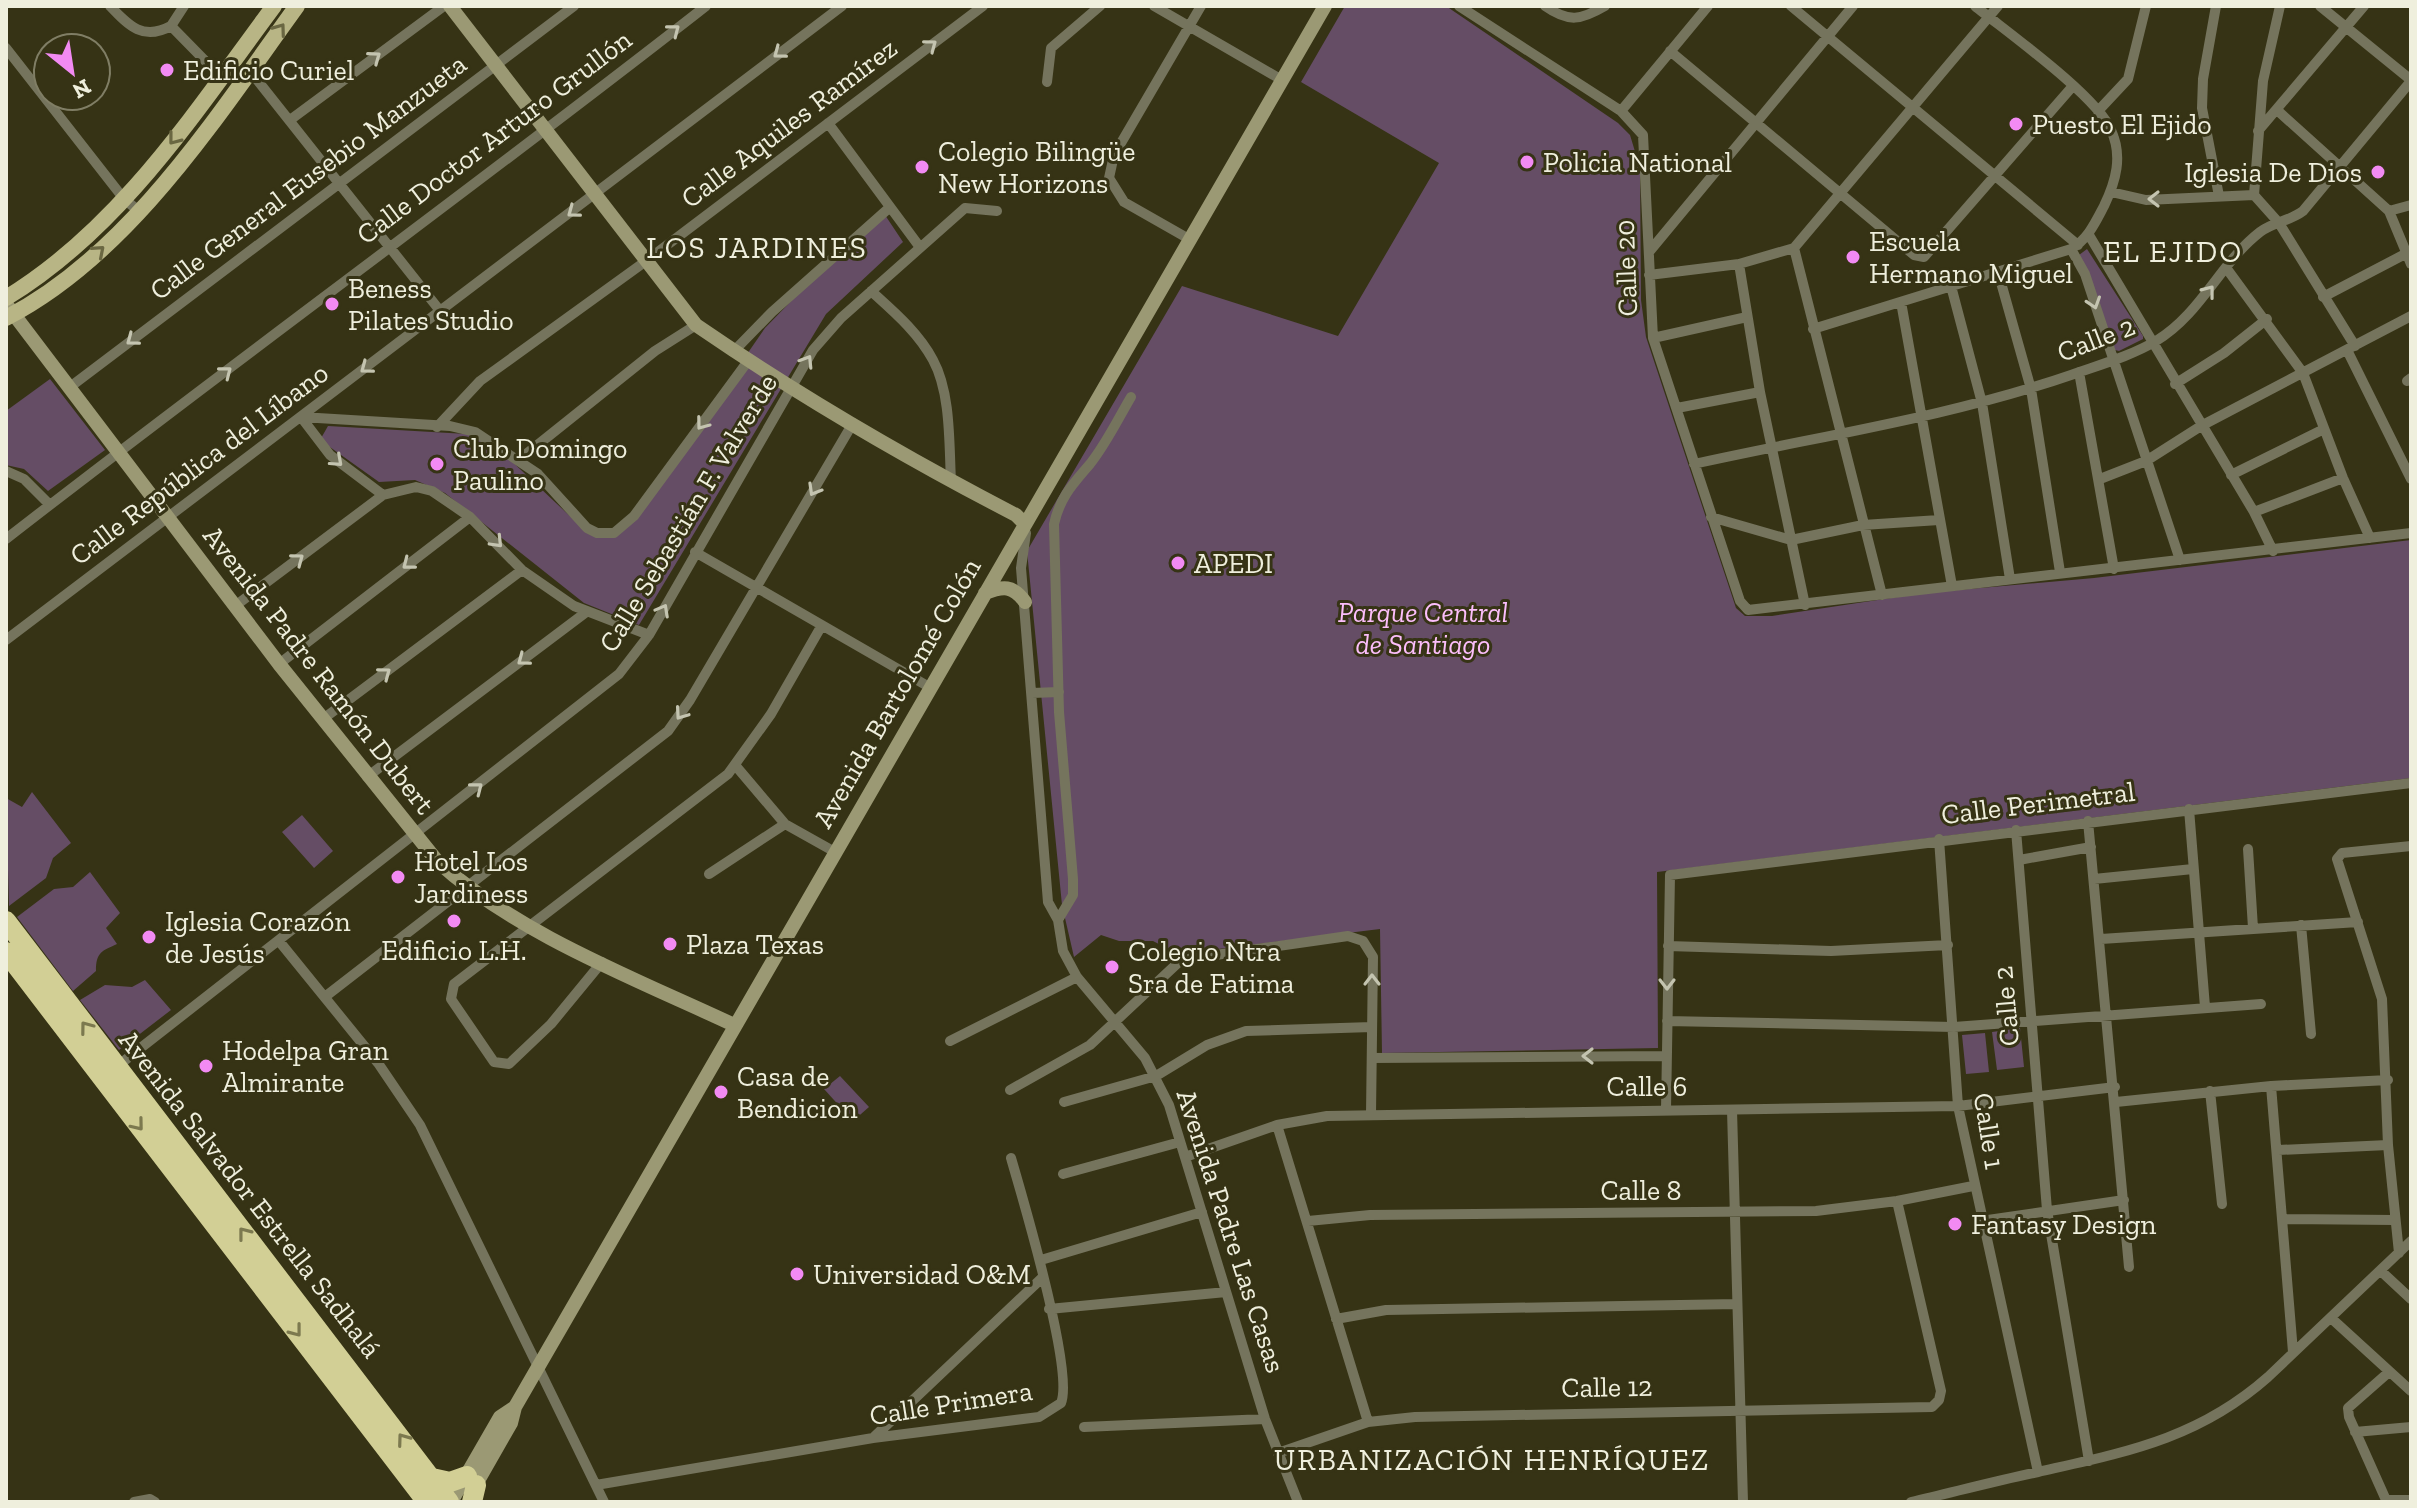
<svg xmlns="http://www.w3.org/2000/svg" width="2417" height="1508" viewBox="0 0 2417 1508" font-family="'Zilla Slab',serif">
	<style>
		.green { fill: #654d65 }
		.lines { fill: none; stroke-linecap: round; stroke-linejoin: round }
		.street { stroke: #75745d; stroke-width: 10 }
		.secondary { stroke: #9b9974; stroke-width: 14 }
		.primary { stroke: #b8b585; stroke-width: 16 }
		.highway { stroke: #d2cf95; stroke-width: 20 }
		.oneway { stroke: #6a6742 }
		.oneway2 { stroke: #c4c4b0 }
		.oneway3 { stroke: #7c794f }
		.poi-dot { fill: #f28af3; stroke: #363315; stroke-width: 3 }
		.labels { text-anchor: middle; dominant-baseline: central; stroke-width: 6; stroke-linejoin: round; paint-order: stroke }
		.poi-label { font-size: 28px; fill: #efefdd; stroke: #363315; text-anchor: start }
		.street-label { font-size: 28px; fill: #efefdd; stroke: #363315 }
		.park-label { font-size: 28px; font-style: italic; fill: #fcbefb; stroke: #363315 }
		.neighbourhood-label { font-size: 30px; letter-spacing: 2px; fill: #efefdd; stroke: #363315 }
	</style>
	<rect width="100%" height="100%" fill="#363315"/>
	<path class="green" d="M1345,6h101l172,117 12,12 10,33 1,132 5,37 90,271 9,8h27l152,-23 170,-15 317,-38v238l-754,94 1,176 -276,5 -2,-124 -202,25 -25,-13h-34l-18,-6 -27,22 -12,-52 -35,-354 155,-265 156,50 101,-173 -138,-81z
		M881,209l22,33 -77,72 -187,311 -55,-22 -139,-110 -30,-13 -36,2 -59,-42 8,-14 156,9 90,85 24,14 31,-9 136,-197z
		M2087,249l56,87v3l-24,12 -4,-1 -36,-95z
		M50,379l55,71 -57,41 -24,-22 -18,-4v-54z
		M32,792l39,51 -18,15 -7,20 -37,28 -3,-108 16,9z
		M302,815l31,36 -19,17 -32,-36z
		M90,872l30,41 -14,15 11,16c-15,7 -21,8 -21,27l-23,20 -56,-74 37,-28 19,-2z
		M145,980l26,30 -52,40 -39,-50 25,-15 27,2z
		M2020,1028l4,39 -27,3 -5,-38z
		M1985,1033l4,39 -23,2 -4,-39z
		M840,1076l29,31 -16,14 -29,-32z"/>
	<g class="lines">
		<path class="street" d="M110,6c19,20 33,35 61,20
			M184,6l-13,20 50,51
			M1154,6l128,74
			M1459,6l162,105 22,24 10,203 87,263 8,9 663,-77
			M1545,6c24,17 36,14 60,0
			M1791,6l287,239
			M2216,6l-13,73 -1,29 17,88
			M2280,6l-17,75 -9,114 25,28 76,123
			M2320,6l91,74
			M6,48l118,151 15,12
			M1670,51l244,204 10,2 148,-170
			M250,71l191,241
			M1047,82l4,-34 49,-42
			M2277,110l112,101 22,53
			M1621,111l87,-105
			M2098,111l30,-32 18,-73
			M290,120l154,-114
			M828,123l91,123
			M2258,131l106,-125
			M2111,192l35,8 108,-5
			M2389,211l22,-6
			M2089,235l165,277 19,39
			M1189,239l-65,-37 -15,-24 5,-23 87,-149
			M1794,248l88,347
			M2071,249l14,25 95,286
			M1649,252l204,-246
			M1739,264l21,128 45,213
			M2227,269l76,104 40,105 27,60
			M1998,272l33,117 29,183
			M1649,275l90,-11 55,-16 204,-242
			M1951,286l31,117 28,176
			M871,291c22,20 47,41 62,69 18,33 16,84 18,121
			M2323,297l86,-45
			M1901,302l51,284
			M1813,329l258,-80c17,-10 24,-26 33,-43 12,-25 19,-50 7,-76 -14,-34 -104,-98 -136,-124
			M1653,338l94,-21
			M2347,350l64,129
			M733,352l39,-40 117,-104
			M2079,372l35,197
			M2407,381l4,-3
			M2175,384l49,-31 43,-34
			M70,387l504,-381
			M1677,408l83,-16
			M301,417l149,9 25,6 63,42 49,54 10,5h17l20,-17 114,-155
			M301,417l29,38 53,40
			M437,427l43,-46 166,-120 337,-255
			M520,459l135,-108 41,-26
			M1694,464c126,-28 255,-47 377,-89 28,-10 60,-19 85,-34 45,-27 64,-78 104,-109 13,-10 30,-11 43,-21l108,-130
			M6,471l18,8 26,26
			M2231,475l93,-46
			M2100,479l46,-18 55,-35 210,-110
			M2254,512l89,-34
			M1711,517l80,23 72,-15 76,-5
			M1026,533l-5,35 27,334 10,18 5,31 14,26 68,81 24,47 96,314 33,83
			M6,539c231,-180 469,-352 700,-533
			M695,552l236,136
			M235,606l148,-111 33,-8 16,4 38,26 52,53 52,36 75,29
			M6,640l836,-634
			M279,664l191,-147
			M1032,693l27,-1
			M323,719l199,-149
			M735,765l50,59 50,28
			M367,777l218,-164
			M2189,809l16,198
			M2088,821l41,446
			M2016,830l31,380 42,251
			M1939,839l19,267 80,366
			M2248,849l5,79
			M2019,860l72,-13
			M709,874l76,-50
			M2094,879l99,-10
			M1058,920l15,-25v-16l-14,-167 -5,-188c6,-27 19,-40 36,-60 16,-20 28,-45 41,-67
			M2301,925l10,109
			M2101,939l257,-17
			M279,941l99,122 42,62 184,377
			M1668,946l163,5 117,-6
			M602,962l-51,62 -42,40 -15,-2 -43,-63 3,-15 274,-210 43,-60 51,-89
			M326,996l342,-265 22,-31 163,-277
			M1667,1021l287,6 307,-23
			M950,1041l127,-64
			M1372,1058l294,-2
			M115,1068l504,-394 30,-39 164,-285 28,-32 124,-110 32,3
			M2271,1086l22,266
			M1010,1090l80,-45 91,-85 167,-24 15,5 10,16 -2,157
			M2210,1091l12,113
			M1064,1102l92,-26 51,-31 39,-14 126,-4
			M2116,1102l155,-16 117,-6
			M1666,1110l4,-235 741,-92
			M1732,1110l11,392
			M1277,1125l91,297
			M2278,1150l110,-5
			M1185,1157l92,-32 50,-9 631,-10 157,-19
			M1063,1174l117,-32
			M2283,1219l111,1
			M1308,1221l62,-6 446,-4 81,-10 76,-15
			M1981,1221l143,-21
			M2399,1253l-11,-108 -6,-146 -45,-140 5,-6 69,-7
			M1041,1260l161,-48
			M2382,1272l29,27
			M1049,1309l177,-17
			M2331,1318l80,73
			M1336,1319l50,-9 351,-6
			M2389,1372l-41,36 1,9 37,83h25
			M1084,1427l181,-8
			M2355,1432l56,-5
			M873,1438l169,-160
			M1278,1453l90,-31 47,-5 517,-10 7,-7 2,-9 -44,-190
			M596,1485l277,-47 166,-21 22,-14c13,-31 -38,-204 -50,-245
			M134,1502l16,-3 5,3
			M1911,1502c43,-10 84,-21 127,-30 88,-20 160,-33 230,-95l143,-136"/>
		<path class="secondary" d="M450,6l246,319c102,70 210,133 320,190l8,8
			M6,304l273,360 158,197c80,73 199,118 297,164
			M985,593c18,-7 28,-8 40,9
			M471,1493l40,-70 4,-16 810,-1401
			M451,1502l49,-85 15,-10"/>
		<path class="primary" d="M6,298c115,-70 189,-186 268,-292
			M6,318c124,-64 211,-202 291,-312"/>
		<path class="highway" d="M6,921l443,581
			M6,952l421,550
			M432,1478l18,4 17,-6
			M472,1502l4,-17"/>
	</g>
	<defs><path id="oneway-chevron" d="M-2-3.5L2.5 0L-2 3.5" fill="none" stroke-width="1.6" stroke-linecap="round" stroke-linejoin="round" transform="scale(2)"/></defs>
	<g class="oneway">
		<use href="#oneway-chevron" transform="translate(280 29) rotate(-54)"/>
		<use href="#oneway-chevron" transform="translate(174 139) rotate(128)"/>
		<use href="#oneway-chevron" transform="translate(99 251) rotate(-41)"/>
	</g>
	<g class="oneway2">
		<use href="#oneway-chevron" transform="translate(674 30) rotate(-38)"/>
		<use href="#oneway-chevron" transform="translate(931 45) rotate(-37)"/>
		<use href="#oneway-chevron" transform="translate(779 53) rotate(143)"/>
		<use href="#oneway-chevron" transform="translate(375 57) rotate(-36)"/>
		<use href="#oneway-chevron" transform="translate(2154 199) rotate(180)"/>
		<use href="#oneway-chevron" transform="translate(573 212) rotate(143)"/>
		<use href="#oneway-chevron" transform="translate(2209 291) rotate(-52)"/>
		<use href="#oneway-chevron" transform="translate(2094 303) rotate(72)"/>
		<use href="#oneway-chevron" transform="translate(132 340) rotate(143)"/>
		<use href="#oneway-chevron" transform="translate(807 361) rotate(-58)"/>
		<use href="#oneway-chevron" transform="translate(366 368) rotate(143)"/>
		<use href="#oneway-chevron" transform="translate(226 372) rotate(-38)"/>
		<use href="#oneway-chevron" transform="translate(702 424) rotate(127)"/>
		<use href="#oneway-chevron" transform="translate(337 461) rotate(42)"/>
		<use href="#oneway-chevron" transform="translate(814 490) rotate(120)"/>
		<use href="#oneway-chevron" transform="translate(497 542) rotate(46)"/>
		<use href="#oneway-chevron" transform="translate(298 559) rotate(-37)"/>
		<use href="#oneway-chevron" transform="translate(408 564) rotate(142)"/>
		<use href="#oneway-chevron" transform="translate(663 610) rotate(-61)"/>
		<use href="#oneway-chevron" transform="translate(523 660) rotate(143)"/>
		<use href="#oneway-chevron" transform="translate(385 673) rotate(-37)"/>
		<use href="#oneway-chevron" transform="translate(681 714) rotate(125)"/>
		<use href="#oneway-chevron" transform="translate(477 788) rotate(-38)"/>
		<use href="#oneway-chevron" transform="translate(1372 980) rotate(-90)"/>
		<use href="#oneway-chevron" transform="translate(1667 984) rotate(90)"/>
		<use href="#oneway-chevron" transform="translate(1588 1056) rotate(180)"/>
	</g>
	<g class="oneway3">
		<use href="#oneway-chevron" transform="translate(86 1027) rotate(-127)"/>
		<use href="#oneway-chevron" transform="translate(138 1125) rotate(51)"/>
		<use href="#oneway-chevron" transform="translate(244 1233) rotate(-128)"/>
		<use href="#oneway-chevron" transform="translate(296 1331) rotate(52)"/>
		<use href="#oneway-chevron" transform="translate(403 1439) rotate(-126)"/>
	</g>
	<g class="poi-dot">
		<circle cx="167" cy="70" r="8"/>
		<circle cx="2016" cy="124" r="8"/>
		<circle cx="1527" cy="162" r="8"/>
		<circle cx="922" cy="167" r="8"/>
		<circle cx="2378" cy="172" r="8"/>
		<circle cx="1853" cy="257" r="8"/>
		<circle cx="332" cy="304" r="8"/>
		<circle cx="437" cy="464" r="8"/>
		<circle cx="1178" cy="563" r="8"/>
		<circle cx="398" cy="877" r="8"/>
		<circle cx="454" cy="921" r="8"/>
		<circle cx="149" cy="937" r="8"/>
		<circle cx="670" cy="944" r="8"/>
		<circle cx="1112" cy="967" r="8"/>
		<circle cx="206" cy="1066" r="8"/>
		<circle cx="721" cy="1092" r="8"/>
		<circle cx="1955" cy="1224" r="8"/>
		<circle cx="797" cy="1274" r="8"/>
	</g>
	<g class="labels">
		<g class="poi-label">
			<text x="183" y="70">Edificio Curiel</text>
			<text x="2032" y="124">Puesto El Ejido</text>
			<text x="938" y="151">Colegio Bilingüe<tspan x="938" dy="32">New Horizons</tspan></text>
			<text x="1543" y="162">Policia National</text>
			<text x="2362" y="172" text-anchor="end">Iglesia De Dios</text>
			<text x="1869" y="241">Escuela<tspan x="1869" dy="32">Hermano Miguel</tspan></text>
			<text x="348" y="288">Beness<tspan x="348" dy="32">Pilates Studio</tspan></text>
			<text x="453" y="448">Club Domingo<tspan x="453" dy="32">Paulino</tspan></text>
			<text x="1194" y="563">APEDI</text>
			<text x="414" y="861">Hotel Los<tspan x="414" dy="32">Jardiness</tspan></text>
			<text x="165" y="921">Iglesia Corazón<tspan x="165" dy="32">de Jesús</tspan></text>
			<text x="686" y="944">Plaza Texas</text>
			<text x="454" y="950" text-anchor="middle">Edificio L.H.</text>
			<text x="1128" y="951">Colegio Ntra<tspan x="1128" dy="32">Sra de Fatima</tspan></text>
			<text x="222" y="1050">Hodelpa Gran<tspan x="222" dy="32">Almirante</tspan></text>
			<text x="737" y="1076">Casa de<tspan x="737" dy="32">Bendicion</tspan></text>
			<text x="1971" y="1224">Fantasy Design</text>
			<text x="813" y="1274">Universidad O&amp;M</text>
		</g>
		<g class="street-label">
			<text transform="translate(789 123) rotate(-37)">Calle Aquiles Ramírez</text>
			<text transform="translate(494 137) rotate(-37)">Calle Doctor Arturo Grullón</text>
			<text transform="translate(308 177) rotate(-37)">Calle General Eusebio Manzueta</text>
			<text transform="translate(1626 268) rotate(-92)">Calle 20</text>
			<text transform="translate(2096 339) rotate(-21)">Calle 2</text>
			<text transform="translate(199 464) rotate(-37)">Calle República del Líbano</text>
			<text transform="translate(688 513) rotate(-59)">Calle Sebastián F. Valverde</text>
			<text transform="translate(319 670) rotate(52)">Avenida Padre Ramón Dubert</text>
			<text transform="translate(897 693) rotate(-60)">Avenida Bartolomé Colón</text>
			<text transform="translate(2038 803) rotate(-7)">Calle Perimetral</text>
			<text transform="translate(2006 1006) rotate(-95)">Calle 2</text>
			<text x="1647" y="1086">Calle 6</text>
			<text transform="translate(1989 1131) rotate(81)">Calle 1</text>
			<text x="1641" y="1190">Calle 8</text>
			<text transform="translate(250 1194) rotate(52)">Avenida Salvador Estrella Sadhalá</text>
			<text transform="translate(1231 1231) rotate(72)">Avenida Padre Las Casas</text>
			<text transform="translate(1607 1387) rotate(-1)">Calle 12</text>
			<text transform="translate(951 1403) rotate(-9)">Calle Primera</text>
		</g>
		<g class="park-label">
			<text x="1423" y="612">Parque Central<tspan x="1423" dy="32">de Santiago</tspan></text>
		</g>
		<g class="neighbourhood-label">
			<text x="757" y="248">LOS JARDINES</text>
			<text x="2173" y="252">EL EJIDO</text>
			<text x="1492" y="1460">URBANIZACIÓN HENRÍQUEZ</text>
		</g>
	</g>
	<rect width="2417" height="1508" fill="none" stroke="#efefdd" stroke-width="16"/>
	<g transform="translate(72 72) rotate(150)"><circle r="38" fill="#363315" stroke="#807e65" stroke-width="2"/>
	<path d="M0-6L14 30L0 20L-14 30Z" fill="#f28af3"/>
	<text y="-12" font-size="22" font-weight="bold" text-anchor="middle" fill="#efefdd">N</text>
	</g>
</svg>
